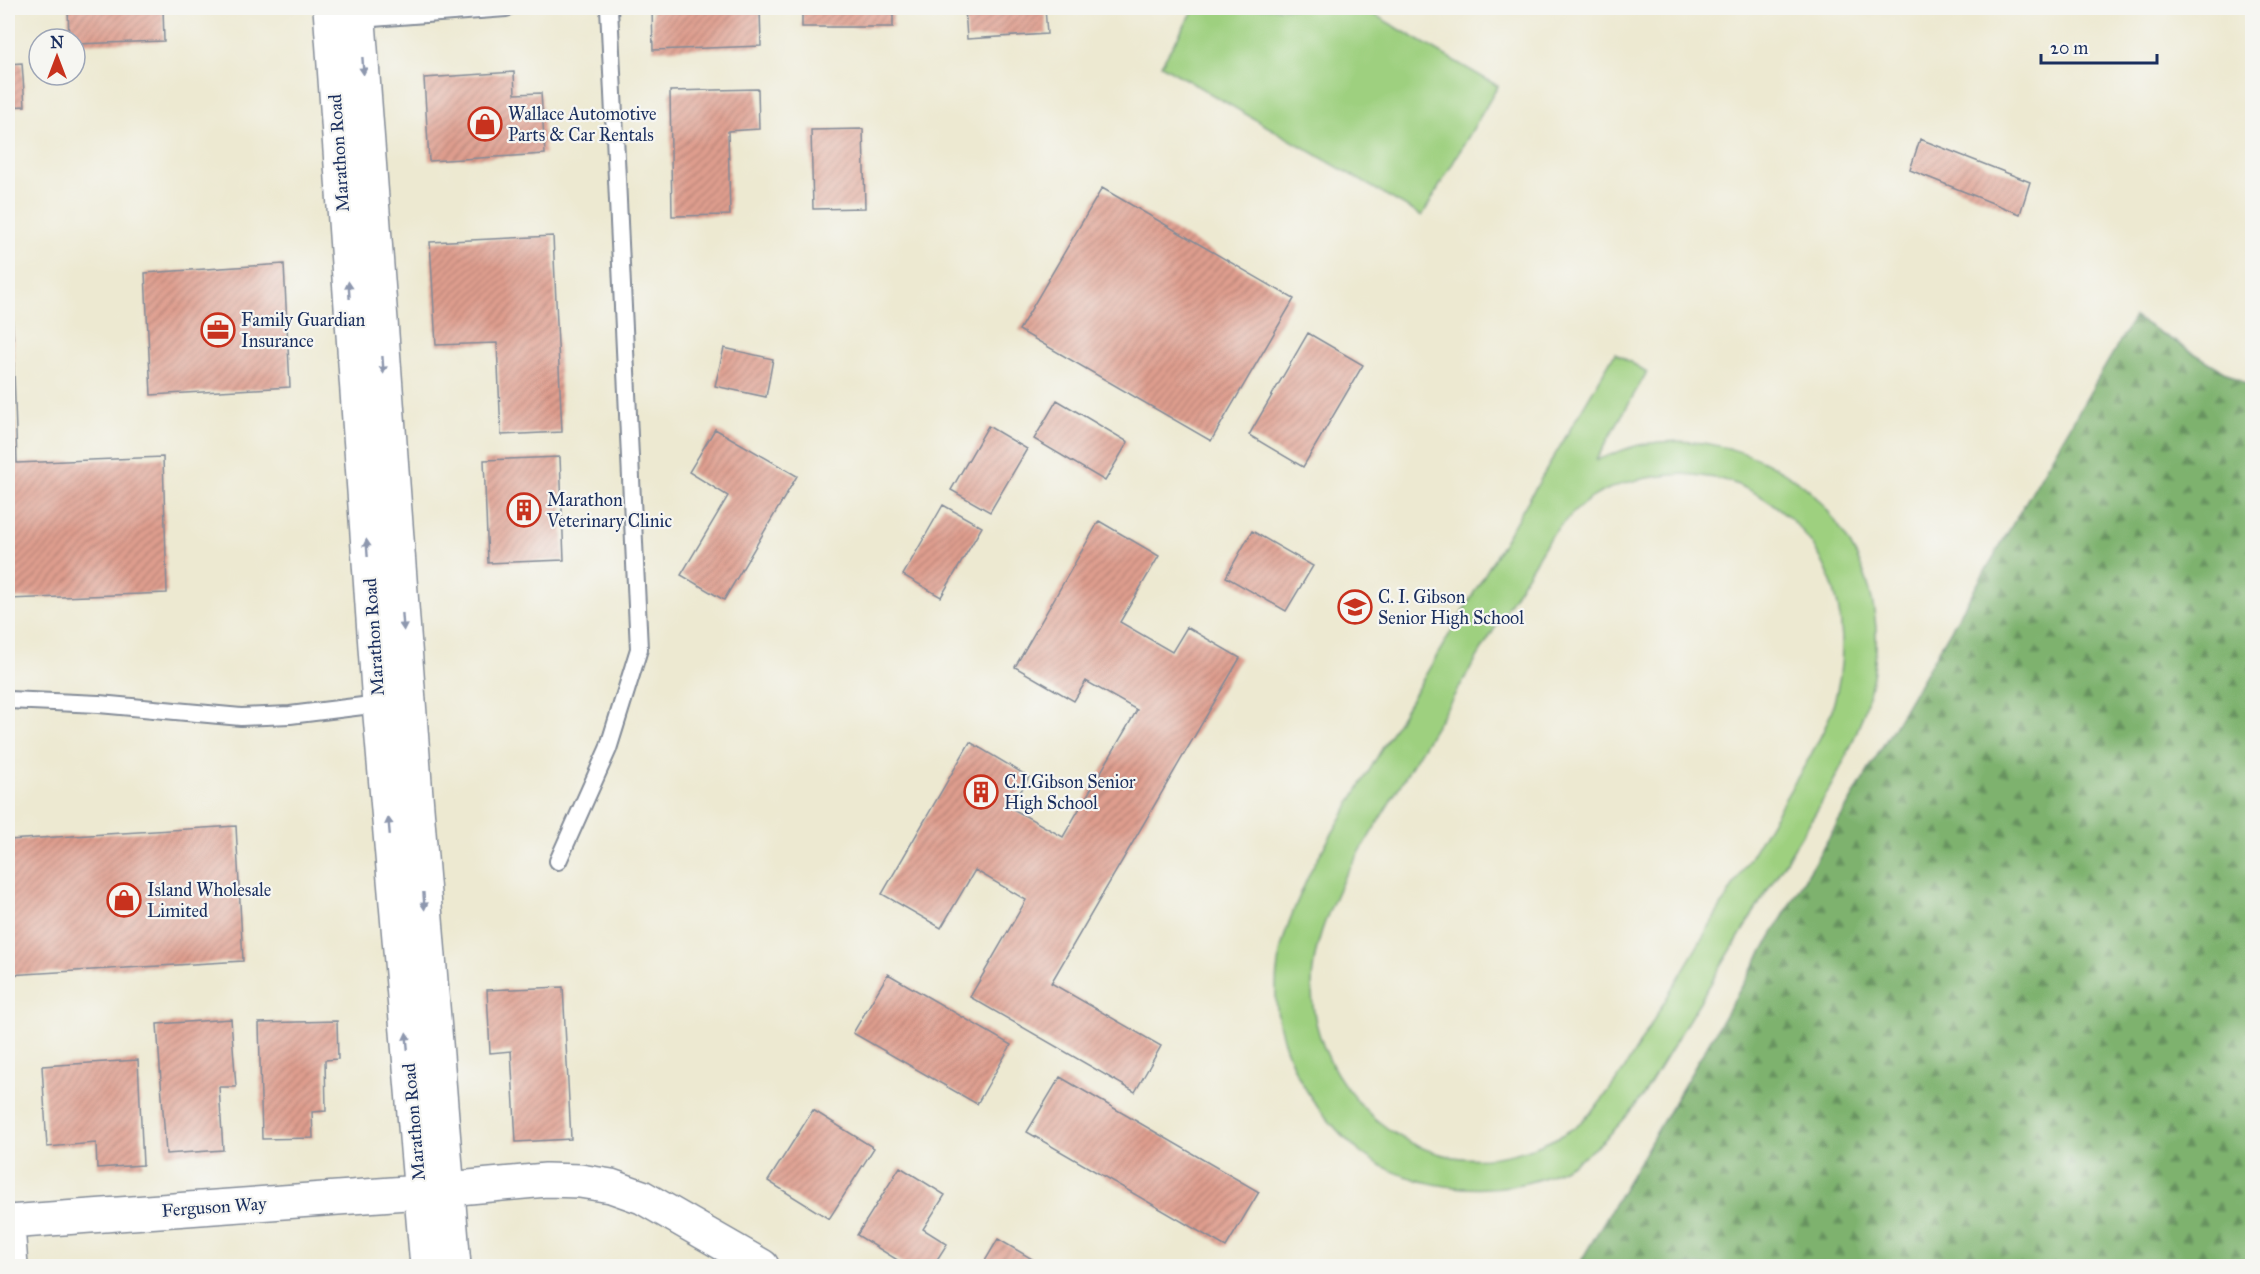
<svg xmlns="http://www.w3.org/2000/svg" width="2260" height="1274" viewBox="0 0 2260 1274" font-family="'IM FELL Great Primer',serif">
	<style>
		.forest { fill: url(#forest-firs); stroke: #4c7066; stroke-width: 1.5 }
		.pitch { fill: #9ed07f; stroke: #5c806e; stroke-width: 1.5; fill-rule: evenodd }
		.building { fill: url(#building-hatch) }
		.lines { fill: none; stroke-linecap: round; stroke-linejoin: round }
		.service-casing { stroke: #848c98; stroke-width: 20 }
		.minor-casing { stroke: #848c98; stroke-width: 36 }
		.primary-casing { stroke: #848c98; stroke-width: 36 }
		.service { stroke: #fff; stroke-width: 16 }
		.minor { stroke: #fff; stroke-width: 33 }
		.primary { stroke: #fff; stroke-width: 33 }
		.oneway { fill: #8d97ae }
		.labels { text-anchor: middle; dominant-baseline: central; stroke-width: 4.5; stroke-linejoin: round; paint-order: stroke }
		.poi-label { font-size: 18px; fill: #1b2f5e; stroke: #f6f6f2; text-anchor: start }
		.street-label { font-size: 18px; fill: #1b2f5e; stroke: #f6f6f2 }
	</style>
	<defs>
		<pattern id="forest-firs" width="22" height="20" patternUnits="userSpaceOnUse" patternTransform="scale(1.5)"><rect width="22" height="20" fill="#7eb26e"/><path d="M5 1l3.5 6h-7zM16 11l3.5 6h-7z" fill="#66915e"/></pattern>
		<pattern id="building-hatch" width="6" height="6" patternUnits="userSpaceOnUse" patternTransform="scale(1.5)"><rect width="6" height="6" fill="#df9e8e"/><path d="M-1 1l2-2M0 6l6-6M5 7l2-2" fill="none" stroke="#b48177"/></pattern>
	</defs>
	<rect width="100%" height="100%" fill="#f6f6f2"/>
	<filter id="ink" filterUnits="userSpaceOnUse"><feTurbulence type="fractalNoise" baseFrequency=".0167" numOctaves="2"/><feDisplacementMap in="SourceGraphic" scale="12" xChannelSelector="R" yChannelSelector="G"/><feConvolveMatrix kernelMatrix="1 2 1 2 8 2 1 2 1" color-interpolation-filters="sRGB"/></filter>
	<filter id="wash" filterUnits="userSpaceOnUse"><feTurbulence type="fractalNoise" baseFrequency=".008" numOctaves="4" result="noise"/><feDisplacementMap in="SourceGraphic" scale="24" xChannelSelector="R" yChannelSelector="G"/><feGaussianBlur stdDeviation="1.35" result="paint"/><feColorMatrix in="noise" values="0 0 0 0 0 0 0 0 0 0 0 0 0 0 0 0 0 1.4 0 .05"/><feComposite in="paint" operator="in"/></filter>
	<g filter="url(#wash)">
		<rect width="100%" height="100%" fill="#ede9d1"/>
		<path class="forest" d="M2134,317l118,71v878h-674z"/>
		<path class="pitch" d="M1195,8h168l135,78 -76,130 -261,-151z
			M1615,353l32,19 -51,88c16,-5 31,-13 48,-16 58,-10 114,7 160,42 19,15 34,38 46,58 74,126 -24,250 -88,355 -41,67 -81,134 -122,201 -22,28 -45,52 -77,69 -57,31 -148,24 -200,-15 -17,-13 -31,-29 -44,-45 -24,-32 -42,-72 -43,-113 -2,-47 18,-88 37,-130zM1684,474c16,2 34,3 49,9 93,35 127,132 100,223 -5,19 -16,37 -25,54l-183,308c-16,23 -33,49 -58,64 -32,19 -75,31 -113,25 -77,-13 -141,-89 -142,-167 -1,-40 15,-76 32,-112l206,-341c13,-14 25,-28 40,-38 27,-18 62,-23 94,-25z"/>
		<g id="blocks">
			<path class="building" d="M68,8h95l1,33 -89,3v-5h-6z
				M652,8h108l1,38 -108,4z
				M802,8h91v19h-91z
				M965,8h80l2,26 -80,5z
				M22,63l3,43 -17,1v-43z
				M514,72l1,22 26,-1 4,61 -116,7 -5,-83z
				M758,89l1,40 -31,2 2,84 -58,1 -2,-125z
				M863,129l2,79 -52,1 -2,-79z
				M1920,139l110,43 -10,32 -110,-44z
				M1102,188l192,111 -83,142 -192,-111z
				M9,217l8,246 146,-6 4,136 -159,6v-381z
				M553,236l9,196 -61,3 -4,-92 -61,2 -6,-103z
				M284,264l6,123 -139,8 -6,-122z
				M1308,333l55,32 -60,102 -54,-32z
				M724,348l49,11 -7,38 -51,-11z
				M1057,400l71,42 -23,39 -71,-42z
				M988,426l39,23 -37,63 -39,-22z
				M715,429l82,47 -73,124 -43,-25 47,-79 -39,-24z
				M560,457l4,103 -76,3 -4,-103z
				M943,505l39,22 -41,70 -38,-22z
				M1099,521l60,35 -39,66 52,30 15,-25 53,31 -189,325 110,63 -26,46 -165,-95 56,-97 -51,-30 -34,58 -59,-34 88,-152 59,35 -18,31 52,29 74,-127 -51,-29 -12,20 -59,-34z
				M1252,531l61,35 -27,45 -60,-34z
				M236,826l7,135 -235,14v-135z
				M888,974l123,71 -34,59 -124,-71z
				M563,987l8,152 -55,3 -5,-91 -21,2 -3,-63z
				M231,1019l5,68h-17l4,63 -57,4 -9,-130z
				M337,1021l1,38 -13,1 1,51 -14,1 1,26 -51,1 -3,-116z
				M138,1060l5,105 -46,3 -1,-25 -49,4 -5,-81z
				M1060,1077l199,115 -33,55 -199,-115z
				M813,1110l61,38 -45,71 -61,-38z
				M900,1167l45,28 -22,34 24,15 -14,22h-26l-50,-31z
				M998,1239l46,27h-62z"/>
		</g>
	</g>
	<g filter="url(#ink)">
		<use href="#blocks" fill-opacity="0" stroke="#848c98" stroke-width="1.5"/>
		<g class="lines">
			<defs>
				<path id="service" d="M359,19l147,-11
					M8,700l91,4 142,13 49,-2 89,-11
					M558,861l50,-112 31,-100 -30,-641"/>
				<path id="minor" d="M447,1189l99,-9 34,1 31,5 31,11 120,69
					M8,1222l412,-30
					M8,1226l3,40"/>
				<path id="primary" d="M330,8l49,696 48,562
					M358,8c29,419 61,839 96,1258"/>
			</defs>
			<use href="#service" class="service-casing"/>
			<use href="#minor" class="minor-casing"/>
			<use href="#primary" class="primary-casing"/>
			<use href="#service" class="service"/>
			<use href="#minor" class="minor"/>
			<use href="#primary" class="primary"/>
		</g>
		<defs><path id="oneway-solid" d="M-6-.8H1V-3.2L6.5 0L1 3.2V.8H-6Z" transform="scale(1.5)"/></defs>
		<g class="oneway">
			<use href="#oneway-solid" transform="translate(363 66) rotate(86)"/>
			<use href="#oneway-solid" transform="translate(349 290) rotate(-94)"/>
			<use href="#oneway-solid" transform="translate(383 365) rotate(86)"/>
			<use href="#oneway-solid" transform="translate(367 548) rotate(-94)"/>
			<use href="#oneway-solid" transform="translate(403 622) rotate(86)"/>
			<use href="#oneway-solid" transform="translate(389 826) rotate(-95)"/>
			<use href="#oneway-solid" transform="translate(424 901) rotate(86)"/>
			<use href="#oneway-solid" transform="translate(407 1041) rotate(-95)"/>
		</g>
	</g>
	<defs>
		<symbol id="shop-ring" viewBox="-11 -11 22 22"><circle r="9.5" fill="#f6f6f2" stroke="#c8321e" stroke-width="1.5"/><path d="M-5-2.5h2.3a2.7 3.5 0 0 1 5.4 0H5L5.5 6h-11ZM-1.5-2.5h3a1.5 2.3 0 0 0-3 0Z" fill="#c8321e"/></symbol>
		<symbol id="office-ring" viewBox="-11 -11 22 22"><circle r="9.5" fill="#f6f6f2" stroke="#c8321e" stroke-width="1.5"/><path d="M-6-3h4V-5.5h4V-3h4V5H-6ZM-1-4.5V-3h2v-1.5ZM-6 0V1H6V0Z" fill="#c8321e"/></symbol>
		<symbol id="building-ring" viewBox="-11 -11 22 22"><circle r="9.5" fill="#f6f6f2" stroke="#c8321e" stroke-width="1.5"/><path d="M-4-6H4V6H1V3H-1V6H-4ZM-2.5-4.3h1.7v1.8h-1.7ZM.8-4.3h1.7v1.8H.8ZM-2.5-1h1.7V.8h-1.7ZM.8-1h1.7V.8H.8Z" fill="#c8321e"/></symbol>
		<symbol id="school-ring" viewBox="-11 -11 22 22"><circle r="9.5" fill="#f6f6f2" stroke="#c8321e" stroke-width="1.5"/><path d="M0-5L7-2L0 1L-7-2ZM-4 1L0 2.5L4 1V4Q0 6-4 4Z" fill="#c8321e"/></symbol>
	</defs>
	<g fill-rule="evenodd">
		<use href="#shop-ring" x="466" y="105" width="38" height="38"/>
		<use href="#office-ring" x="199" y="311" width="38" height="38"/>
		<use href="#building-ring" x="505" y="491" width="38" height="38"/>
		<use href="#school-ring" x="1336" y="588" width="38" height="38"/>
		<use href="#building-ring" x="962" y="773" width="38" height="38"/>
		<use href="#shop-ring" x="105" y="881" width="38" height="38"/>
	</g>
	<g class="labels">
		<g class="poi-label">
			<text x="508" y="114">Wallace Automotive<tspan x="508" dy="21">Parts &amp; Car Rentals</tspan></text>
			<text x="241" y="320">Family Guardian<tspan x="241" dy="21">Insurance</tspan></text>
			<text x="547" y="500">Marathon<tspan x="547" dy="21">Veterinary Clinic</tspan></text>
			<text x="1378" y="597">C. I. Gibson<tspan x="1378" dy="21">Senior High School</tspan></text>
			<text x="1004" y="782">C.I.Gibson Senior<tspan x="1004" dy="21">High School</tspan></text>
			<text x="147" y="890">Island Wholesale<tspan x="147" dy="21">Limited</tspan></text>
		</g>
		<g class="street-label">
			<text transform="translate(339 153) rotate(-94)">Marathon Road</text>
			<text transform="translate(374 637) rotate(-94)">Marathon Road</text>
			<text transform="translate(414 1122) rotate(-95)">Marathon Road</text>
			<text transform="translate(214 1207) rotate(-4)">Ferguson Way</text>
		</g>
	</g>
	<rect width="2260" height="1274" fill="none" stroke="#f6f6f2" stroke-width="30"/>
	<g transform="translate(57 57)"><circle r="28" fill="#f6f6f2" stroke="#9ea6b7" stroke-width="1.5"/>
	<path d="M0-4.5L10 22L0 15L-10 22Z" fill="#c8321e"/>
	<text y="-9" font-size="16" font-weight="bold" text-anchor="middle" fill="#1b2f5e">N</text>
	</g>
	<path d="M2041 54v9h116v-9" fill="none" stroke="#1b2f5e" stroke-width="3"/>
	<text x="2050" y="54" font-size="18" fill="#1b2f5e" stroke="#f6f6f2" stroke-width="4.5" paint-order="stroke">20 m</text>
</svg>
